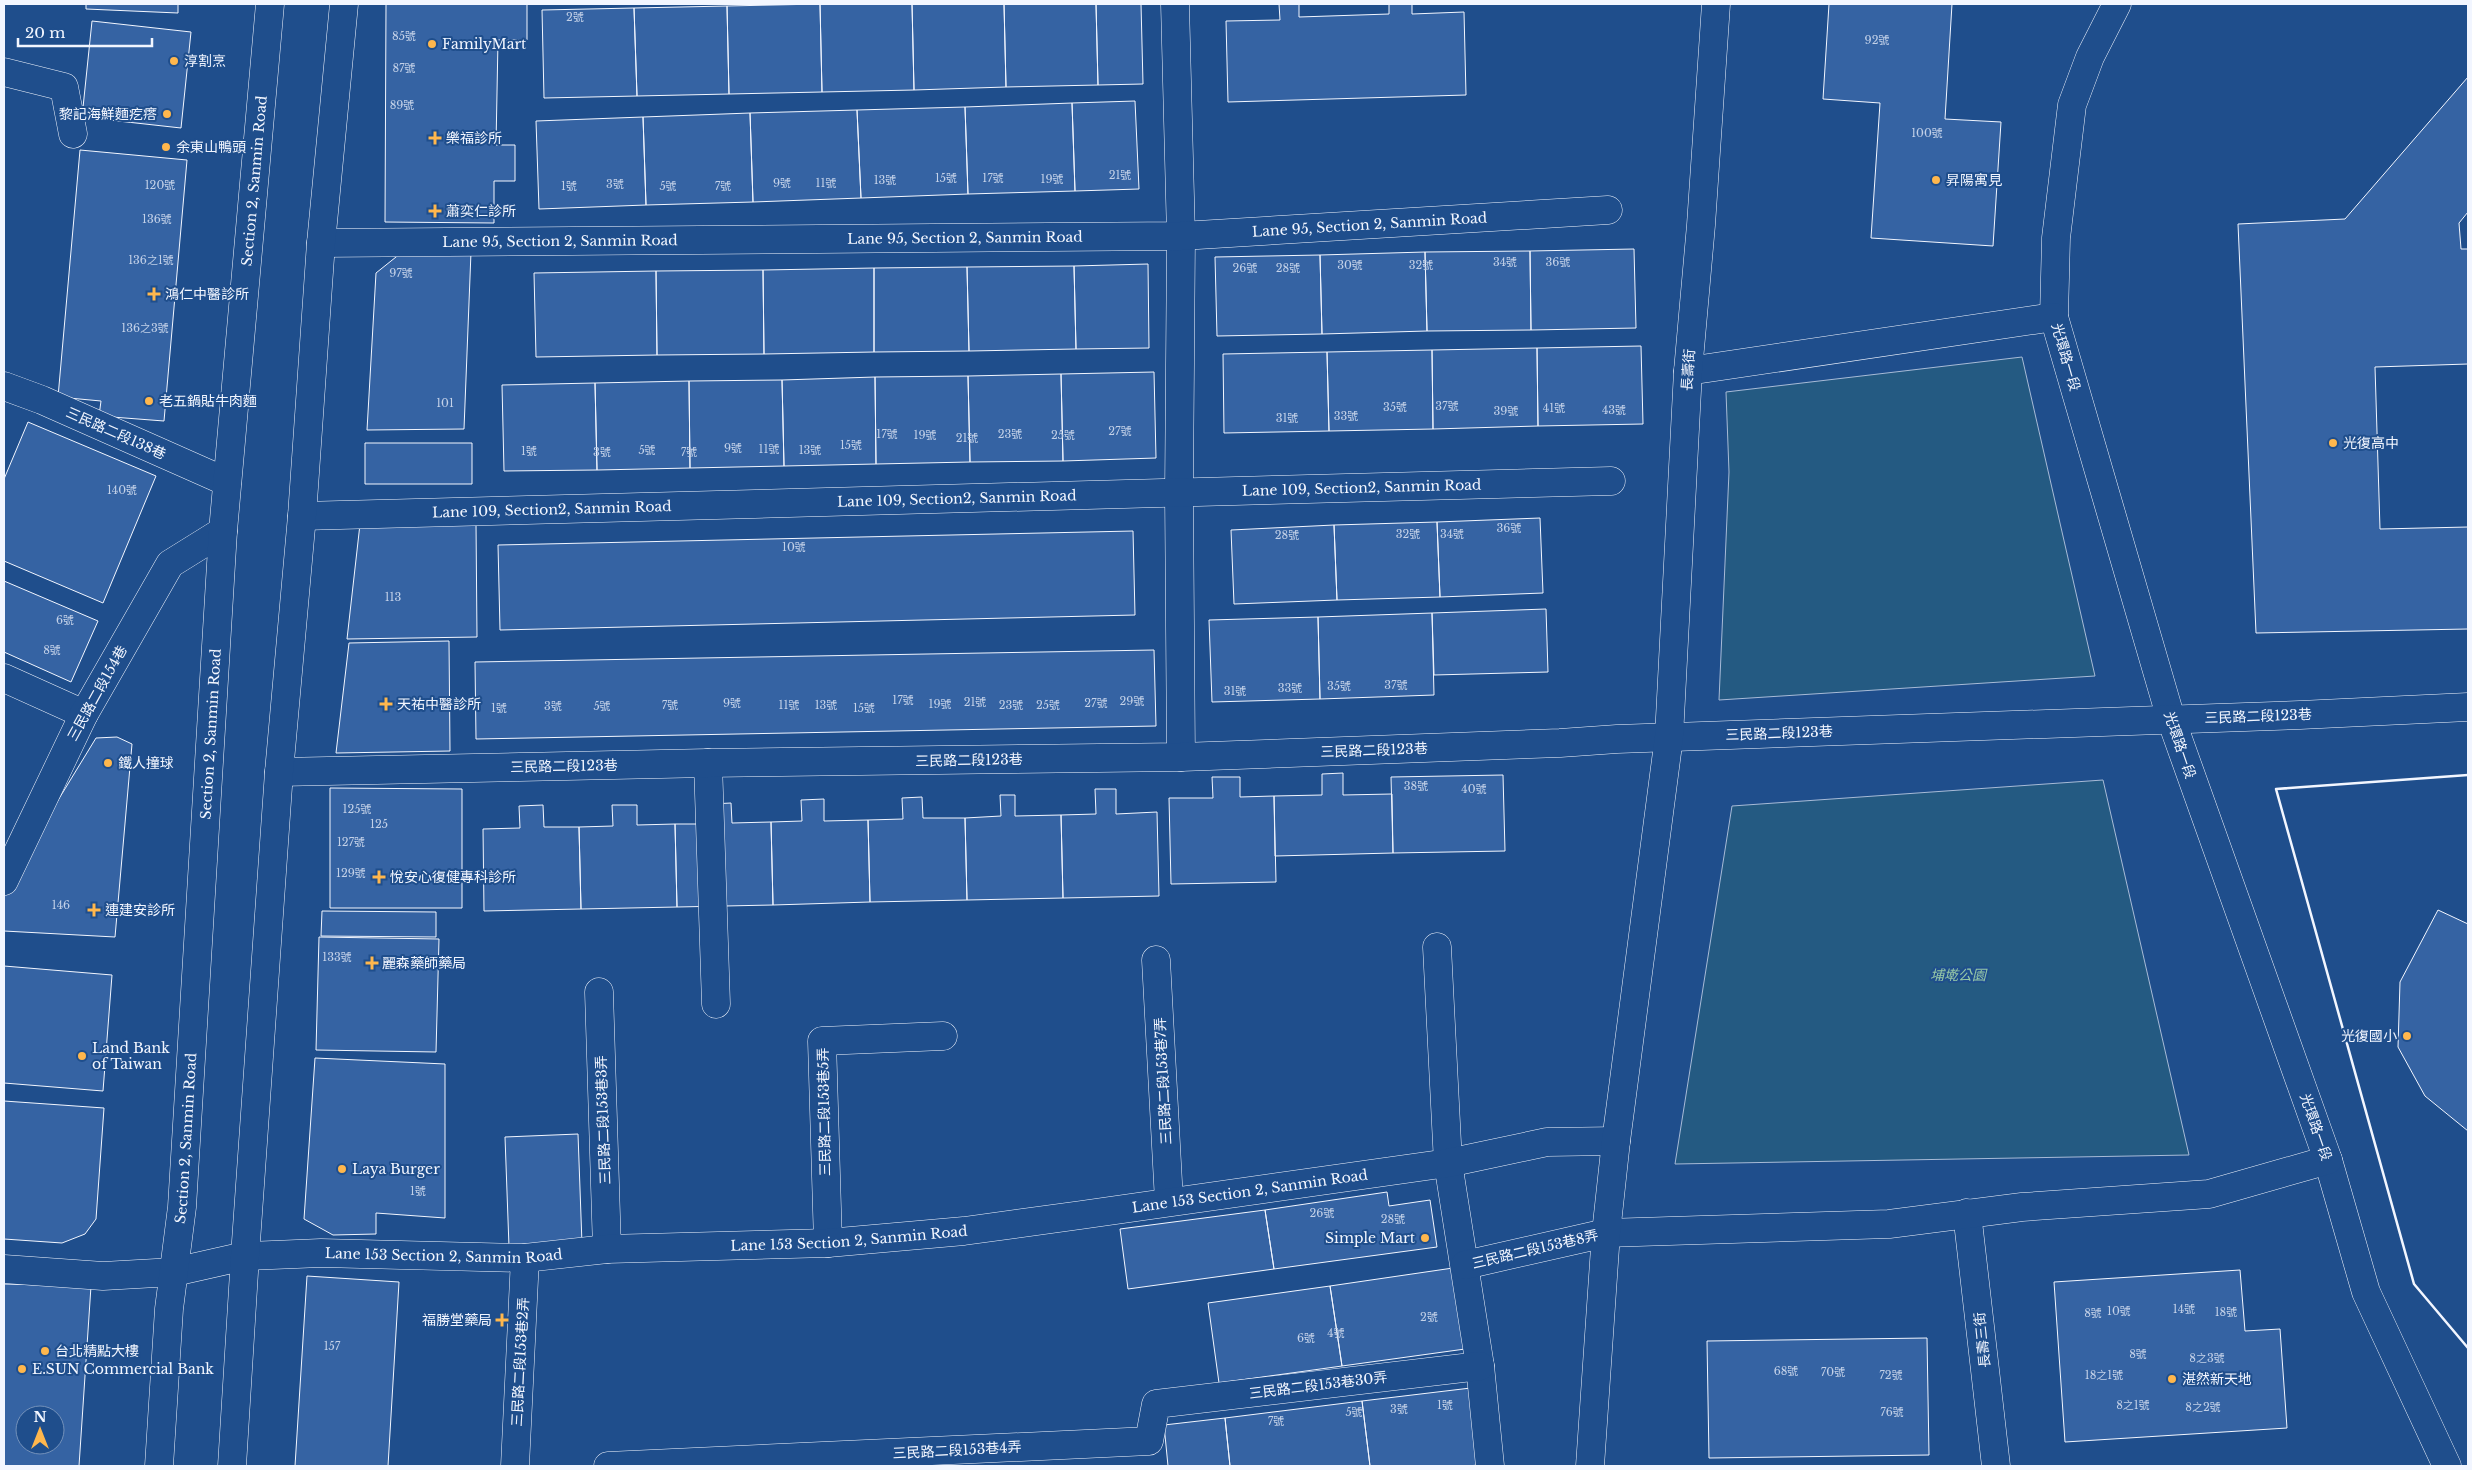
<svg xmlns="http://www.w3.org/2000/svg" width="2472" height="1470" viewBox="0 0 2472 1470" font-family="'Libre Baskerville','Noto Sans TC',serif">
	<style>
		.green { fill: #245a82; stroke: #a8bbd7 }
		.building { fill: #3563a3; stroke: #f2f6ff; fill-rule: evenodd }
		.lines { fill: none; stroke-linecap: round; stroke-linejoin: round }
		.minor-casing { stroke: #f2f6ff; stroke-width: 29 }
		.minor { stroke: #1f4e8c; stroke-width: 28 }
		.wall { stroke: #f2f6ff; stroke-width: 2.5 }
		.poi-dot { fill: #ffb74d; stroke: #1f4e8c; stroke-width: 2 }
		.labels { text-anchor: middle; dominant-baseline: central; stroke-width: 4; stroke-linejoin: round; paint-order: stroke }
		.number-label { font-size: 11px; fill: #c3d1e8 }
		.poi-label { font-size: 14px; fill: #f2f6ff; stroke: #1f4e8c; text-anchor: start }
		.street-label { font-size: 14px; fill: #f2f6ff; stroke: #1f4e8c }
		.park-label { font-size: 14px; font-style: italic; fill: #97c8a6; stroke: #1f4e8c }
	</style>
	<rect width="100%" height="100%" fill="#1f4e8c"/>
	<path class="green" d="M2022,357l73,319 -376,24 10,-228 -3,-80z
		M2103,780l86,375 -514,9 57,-358z"/>
	<path class="building" d="M86,4h92v9l-92,-4z
		M386,4h141v36h-29l-2,105h19v36h-21v42l-109,-1z
		M820,4h92l2,86 -92,2z
		M820,4l2,88 -93,2 -2,-88z
		M912,4h92l2,83 -92,3z
		M1004,4h92l2,81 -92,2z
		M1096,4h45l2,80 -45,1z
		M1279,4h20v13l90,-3v-10h23v10l52,-2 2,83 -238,7 -2,-81 54,-1z
		M1829,4h123l-7,115 56,3 -8,124 -122,-8 9,-135 -57,-4z
		M727,6l2,88 -92,2 -3,-88z
		M634,8l3,88 -93,2 -2,-88z
		M92,21l99,11 -10,96 -99,-11z
		M2468,77v135l-9,11 2,26h7v115l-93,3 5,162 88,-2v102l-212,4 -18,-409 107,-5z
		M1135,101l4,88 -64,2 -3,-88z
		M1072,103l3,88 -107,3 -3,-87z
		M965,107l3,87 -107,4 -4,-88z
		M857,110l4,88 -108,4 -3,-89z
		M750,113l3,89 -107,3 -3,-88z
		M643,117l3,88 -107,4 -3,-88z
		M80,150l107,10 -23,261 -65,-5 2,-15 -43,-4z
		M1634,249l2,79 -105,2 -1,-79z
		M1530,251l1,79 -104,1 -2,-79z
		M471,252l-7,177 -97,1 9,-157 25,-20z
		M1425,252l2,79 -105,3 -2,-79z
		M1320,255l2,79 -105,2 -2,-79z
		M1148,264l1,84 -73,1 -2,-83z
		M1074,266l2,83 -107,2 -2,-84z
		M967,267l2,84 -95,1v-84z
		M874,268v84l-110,2 -1,-84z
		M763,270l1,84 -107,1 -1,-84z
		M656,271l1,84 -121,2 -2,-84z
		M1641,346l2,78 -105,2 -1,-78z
		M1537,348l1,78 -105,3 -1,-79z
		M1432,350l1,79 -104,2 -2,-79z
		M1327,352l2,79 -105,2 -1,-79z
		M1154,372l2,86 -93,3 -2,-87z
		M1061,374l2,87 -93,1 -2,-86z
		M968,376l2,86 -94,2 -1,-87z
		M875,377l1,87 -92,2 -2,-86z
		M782,380l2,86 -94,2 -1,-87z
		M689,381l1,87 -93,2 -2,-87z
		M595,383l2,87 -93,1 -2,-86z
		M28,422l128,54 -53,127 -99,-42v-82z
		M365,443h107v41h-107z
		M1540,518l3,75 -103,4 -3,-75z
		M1437,522l3,75 -103,3 -3,-75z
		M476,523l1,114 -130,2 13,-115z
		M1334,525l3,75 -103,4 -3,-74z
		M1133,531l2,84 -635,15 -2,-85z
		M4,581l94,40 -27,61 -67,-30z
		M1546,609l2,63 -114,3 -2,-62z
		M1432,613l2,82 -114,4 -2,-82z
		M1318,617l2,82 -108,3 -3,-82z
		M449,641l1,110 -114,2 13,-110z
		M1154,650l2,76 -680,13 -1,-77z
		M117,737l15,7 -17,193 -111,-6v-37l45,-79 47,-77z
		M1343,773v22l49,-1 1,59 -118,3 -1,-60 48,-1v-21z
		M1503,775l2,76 -112,2 -2,-76z
		M1212,777h28v20l34,-1 2,86 -105,2 -2,-86h44z
		M330,788l132,1v119h-132z
		M1095,789h21v25l41,-2 2,84 -96,2 -2,-83 35,-1z
		M1000,795h15v21l46,-1 2,83 -96,2 -2,-82 36,-2z
		M922,797l1,21h42l2,82 -97,2 -2,-82 35,-1 -1,-21z
		M824,799v22l44,-1 2,82 -97,3 -2,-83 31,-1 -1,-21z
		M731,803l1,20 39,-1 2,83 -96,2 -2,-83h36v-20z
		M543,805l1,22h35l2,82 -97,2 -1,-82 37,-1 -1,-22z
		M612,805h25v20l38,-1 2,83 -96,2 -2,-82 34,-1z
		M2438,910l30,14v207l-43,-35 -27,-49 2,-65z
		M322,911l114,1v25l-115,-1z
		M319,937l120,2 -3,113 -120,-2z
		M4,966l108,9 -9,116 -99,-8z
		M315,1058l130,6v154l-69,-5v21l-43,1 -29,-16z
		M4,1101l100,7 -8,111 -11,15 -23,9 -58,-4z
		M578,1134l4,110 -73,3 -4,-110z
		M1387,1192l2,14 41,-6 7,47 -163,22 -9,-59z
		M1265,1210l9,59 -146,20 -8,-60z
		M1453,1268l12,81 -123,17 -12,-80z
		M2240,1270l5,61 35,-2 7,99 -222,14 -11,-160z
		M307,1276l92,6 -11,184h-93z
		M4,1284l87,2 -12,180h-75zM25,1415h30v30h-30z
		M1330,1286l12,80 -123,17 -11,-80z
		M1927,1338l2,117 -220,3 -2,-117z
		M1479,1387l9,77 -20,2h-98l-8,-65z
		M1362,1401l8,65h-140l-5,-48z
		M1225,1418l5,48h-62l-4,-41z"/>
	<g class="lines">
		<defs>
			<g id="minor">
				<path d="M1175,4l6,232 -2,257 2,264"/>
				<path d="M2117,4l-27,53 -18,48 -16,133 -2,79 117,402 157,441 38,132 81,174"/>
				<path d="M4,72l60,15 9,47"/>
				<path id="s1" d="M321,243l860,-7 427,-26"/>
				<path d="M1688,371l366,-54"/>
				<path d="M4,386l38,14 185,82"/>
				<path id="s2" d="M302,516l1309,-35"/>
				<path d="M4,678l80,36"/>
				<path d="M708,763l8,241"/>
				<path d="M279,772l429,-9 473,-6 379,-14 57,-4 683,-24 168,-8"/>
				<path d="M4,881l80,-167 86,-150 53,-33"/>
				<path d="M1437,947l11,216 32,203 10,100"/>
				<path d="M1156,960l13,241"/>
				<path d="M599,992l8,257"/>
				<path d="M1967,1213l29,253"/>
				<path d="M828,1243l-6,-202 121,-5"/>
				<path d="M1465,1265l141,-32 283,-9 133,-17 187,-13 119,-34"/>
				<path id="s3" d="M4,1269l99,7 71,-4 71,-16 76,-3 204,5 82,-9 221,-6 136,-12 117,-16 367,-52 99,-21 69,-1"/>
				<path id="s4" d="M159,1466l10,-157 13,-102 41,-676 47,-527"/>
				<path d="M232,1466l13,-210 34,-484 23,-256 19,-273 23,-239"/>
				<path d="M515,1466l10,-208"/>
				<path d="M608,1466l541,-25 7,-37 324,-38"/>
				<path d="M1590,1466l16,-233 10,-92 53,-404 19,-366 13,-146 15,-221"/>
			</g>
		</defs>
		<use href="#minor" class="minor-casing"/>
		<use href="#minor" class="minor"/>
		<path class="wall" d="M2468,775l-192,14 138,495 54,64"/>
	</g>
	<g class="poi-dot">
		<circle cx="432" cy="44" r="5"/>
		<circle cx="174" cy="61" r="5"/>
		<circle cx="167" cy="114" r="5"/>
		<path d="M432.5 130.5h5v5h5v5h-5v5h-5v-5h-5v-5h5z"/>
		<circle cx="166" cy="147" r="5"/>
		<circle cx="1936" cy="180" r="5"/>
		<path d="M432.5 203.5h5v5h5v5h-5v5h-5v-5h-5v-5h5z"/>
		<path d="M151.5 286.5h5v5h5v5h-5v5h-5v-5h-5v-5h5z"/>
		<circle cx="149" cy="401" r="5"/>
		<circle cx="2333" cy="443" r="5"/>
		<path d="M383.5 696.5h5v5h5v5h-5v5h-5v-5h-5v-5h5z"/>
		<circle cx="108" cy="763" r="5"/>
		<path d="M376.5 869.5h5v5h5v5h-5v5h-5v-5h-5v-5h5z"/>
		<path d="M91.5 902.5h5v5h5v5h-5v5h-5v-5h-5v-5h5z"/>
		<path d="M369.5 955.5h5v5h5v5h-5v5h-5v-5h-5v-5h5z"/>
		<circle cx="2407" cy="1036" r="5"/>
		<circle cx="82" cy="1056" r="5"/>
		<circle cx="342" cy="1169" r="5"/>
		<circle cx="1425" cy="1238" r="5"/>
		<path d="M499.5 1312.5h5v5h5v5h-5v5h-5v-5h-5v-5h5z"/>
		<circle cx="45" cy="1351" r="5"/>
		<circle cx="22" cy="1369" r="5"/>
		<circle cx="2172" cy="1379" r="5"/>
	</g>
	<g class="labels">
		<g class="number-label">
			<text x="575" y="17">2號</text>
			<text x="404" y="36">85號</text>
			<text x="1877" y="40">92號</text>
			<text x="404" y="68">87號</text>
			<text x="402" y="105">89號</text>
			<text x="1927" y="133">100號</text>
			<text x="1120" y="175">21號</text>
			<text x="946" y="178">15號</text>
			<text x="993" y="178">17號</text>
			<text x="1052" y="179">19號</text>
			<text x="885" y="180">13號</text>
			<text x="782" y="183">9號</text>
			<text x="826" y="183">11號</text>
			<text x="615" y="184">3號</text>
			<text x="160" y="185">120號</text>
			<text x="569" y="186">1號</text>
			<text x="668" y="186">5號</text>
			<text x="723" y="186">7號</text>
			<text x="157" y="219">136號</text>
			<text x="151" y="260">136之1號</text>
			<text x="1505" y="262">34號</text>
			<text x="1558" y="262">36號</text>
			<text x="1350" y="265">30號</text>
			<text x="1421" y="265">32號</text>
			<text x="1245" y="268">26號</text>
			<text x="1288" y="268">28號</text>
			<text x="401" y="273">97號</text>
			<text x="145" y="328">136之3號</text>
			<text x="445" y="403">101</text>
			<text x="1447" y="406">37號</text>
			<text x="1395" y="407">35號</text>
			<text x="1554" y="408">41號</text>
			<text x="1614" y="410">43號</text>
			<text x="1506" y="411">39號</text>
			<text x="1346" y="416">33號</text>
			<text x="1287" y="418">31號</text>
			<text x="1120" y="431">27號</text>
			<text x="887" y="434">17號</text>
			<text x="1010" y="434">23號</text>
			<text x="925" y="435">19號</text>
			<text x="1063" y="435">25號</text>
			<text x="967" y="438">21號</text>
			<text x="851" y="445">15號</text>
			<text x="733" y="448">9號</text>
			<text x="769" y="449">11號</text>
			<text x="647" y="450">5號</text>
			<text x="810" y="450">13號</text>
			<text x="529" y="451">1號</text>
			<text x="602" y="452">3號</text>
			<text x="689" y="452">7號</text>
			<text x="122" y="490">140號</text>
			<text x="1509" y="528">36號</text>
			<text x="1408" y="534">32號</text>
			<text x="1452" y="534">34號</text>
			<text x="1287" y="535">28號</text>
			<text x="794" y="547">10號</text>
			<text x="393" y="597">113</text>
			<text x="65" y="620">6號</text>
			<text x="52" y="650">8號</text>
			<text x="1396" y="685">37號</text>
			<text x="1339" y="686">35號</text>
			<text x="1290" y="688">33號</text>
			<text x="1235" y="691">31號</text>
			<text x="903" y="700">17號</text>
			<text x="1132" y="701">29號</text>
			<text x="975" y="702">21號</text>
			<text x="732" y="703">9號</text>
			<text x="1096" y="703">27號</text>
			<text x="940" y="704">19號</text>
			<text x="670" y="705">7號</text>
			<text x="789" y="705">11號</text>
			<text x="826" y="705">13號</text>
			<text x="1011" y="705">23號</text>
			<text x="1048" y="705">25號</text>
			<text x="553" y="706">3號</text>
			<text x="602" y="706">5號</text>
			<text x="499" y="708">1號</text>
			<text x="864" y="708">15號</text>
			<text x="1416" y="786">38號</text>
			<text x="1474" y="789">40號</text>
			<text x="357" y="809">125號</text>
			<text x="379" y="824">125</text>
			<text x="351" y="842">127號</text>
			<text x="351" y="873">129號</text>
			<text x="61" y="905">146</text>
			<text x="337" y="957">133號</text>
			<text x="418" y="1191">1號</text>
			<text x="1322" y="1213">26號</text>
			<text x="1393" y="1219">28號</text>
			<text x="2184" y="1309">14號</text>
			<text x="2119" y="1311">10號</text>
			<text x="2226" y="1312">18號</text>
			<text x="2093" y="1313">8號</text>
			<text x="1429" y="1317">2號</text>
			<text x="1336" y="1333">4號</text>
			<text x="1306" y="1338">6號</text>
			<text x="332" y="1346">157</text>
			<text x="2138" y="1354">8號</text>
			<text x="2207" y="1358">8之3號</text>
			<text x="1786" y="1371">68號</text>
			<text x="1833" y="1372">70號</text>
			<text x="1891" y="1375">72號</text>
			<text x="2104" y="1375">18之1號</text>
			<text x="1445" y="1405">1號</text>
			<text x="2133" y="1405">8之1號</text>
			<text x="2203" y="1407">8之2號</text>
			<text x="1399" y="1409">3號</text>
			<text x="1354" y="1412">5號</text>
			<text x="1892" y="1412">76號</text>
			<text x="1276" y="1421">7號</text>
		</g>
		<g class="poi-label">
			<text x="442" y="44">FamilyMart</text>
			<text x="184" y="61">淳割烹</text>
			<text x="157" y="114" text-anchor="end">黎記海鮮麵疙瘩</text>
			<text x="446" y="138">樂福診所</text>
			<text x="176" y="147">余東山鴨頭</text>
			<text x="1946" y="180">昇陽寓見</text>
			<text x="446" y="211">蕭奕仁診所</text>
			<text x="165" y="294">鴻仁中醫診所</text>
			<text x="159" y="401">老五鍋貼牛肉麵</text>
			<text x="2343" y="443">光復高中</text>
			<text x="397" y="704">天祐中醫診所</text>
			<text x="118" y="763">鐵人撞球</text>
			<text x="390" y="877">悅安心復健專科診所</text>
			<text x="105" y="910">連建安診所</text>
			<text x="382" y="963">麗森藥師藥局</text>
			<text x="2397" y="1036" text-anchor="end">光復國小</text>
			<text x="92" y="1048">Land Bank<tspan x="92" dy="16">of Taiwan</tspan></text>
			<text x="352" y="1169">Laya Burger</text>
			<text x="1415" y="1238" text-anchor="end">Simple Mart</text>
			<text x="492" y="1320" text-anchor="end">福勝堂藥局</text>
			<text x="55" y="1351">台北精點大樓</text>
			<text x="32" y="1369">E.SUN Commercial Bank</text>
			<text x="2182" y="1379">湛然新天地</text>
		</g>
		<g class="street-label">
			<text stroke="none"><textPath href="#s4" startOffset="1289">Section 2, Sanmin Road</textPath></text>
			<text stroke="none"><textPath href="#s1" startOffset="1049">Lane 95, Section 2, Sanmin Road</textPath></text>
			<text stroke="none"><textPath href="#s1" startOffset="644">Lane 95, Section 2, Sanmin Road</textPath></text>
			<text stroke="none"><textPath href="#s1" startOffset="239">Lane 95, Section 2, Sanmin Road</textPath></text>
			<text transform="translate(2066 357) rotate(74)">光環路一段</text>
			<text transform="translate(1688 370) rotate(-86)">長壽街</text>
			<text transform="translate(116 433) rotate(24)">三民路二段138巷</text>
			<text stroke="none"><textPath href="#s2" startOffset="1060">Lane 109, Section2, Sanmin Road</textPath></text>
			<text stroke="none"><textPath href="#s2" startOffset="655">Lane 109, Section2, Sanmin Road</textPath></text>
			<text stroke="none"><textPath href="#s2" startOffset="250">Lane 109, Section2, Sanmin Road</textPath></text>
			<text transform="translate(97 693) rotate(-61)">三民路二段154巷</text>
			<text transform="translate(2258 716) rotate(-2)">三民路二段123巷</text>
			<text transform="translate(1779 733) rotate(-2)">三民路二段123巷</text>
			<text stroke="none"><textPath href="#s4" startOffset="734">Section 2, Sanmin Road</textPath></text>
			<text transform="translate(2180 745) rotate(71)">光環路一段</text>
			<text transform="translate(1374 750) rotate(-2)">三民路二段123巷</text>
			<text transform="translate(969 760) rotate(-1)">三民路二段123巷</text>
			<text transform="translate(564 766) rotate(-1)">三民路二段123巷</text>
			<text transform="translate(1163 1081) rotate(-93)">三民路二段153巷7弄</text>
			<text transform="translate(824 1112) rotate(-91)">三民路二段153巷5弄</text>
			<text transform="translate(603 1120) rotate(-92)">三民路二段153巷3弄</text>
			<text transform="translate(2316 1127) rotate(71)">光環路一段</text>
			<text stroke="none"><textPath href="#s4" startOffset="329">Section 2, Sanmin Road</textPath></text>
			<text stroke="none"><textPath href="#s3" startOffset="1252">Lane 153 Section 2, Sanmin Road</textPath></text>
			<text stroke="none"><textPath href="#s3" startOffset="848">Lane 153 Section 2, Sanmin Road</textPath></text>
			<text transform="translate(1535 1249) rotate(-13)">三民路二段153巷8弄</text>
			<text stroke="none"><textPath href="#s3" startOffset="442">Lane 153 Section 2, Sanmin Road</textPath></text>
			<text transform="translate(1982 1340) rotate(-96)">長壽三街</text>
			<text transform="translate(520 1362) rotate(-87)">三民路二段153巷2弄</text>
			<text transform="translate(1318 1385) rotate(-7)">三民路二段153巷30弄</text>
			<text transform="translate(957 1450) rotate(-3)">三民路二段153巷4弄</text>
		</g>
		<g class="park-label">
			<text x="1958" y="975">埔墘公園</text>
		</g>
	</g>
	<rect width="2472" height="1470" fill="none" stroke="#f2f6ff" stroke-width="10"/>
	<g transform="translate(40 1430)"><circle r="24" fill="#1f4e8c" stroke="#7391ba"/>
	<path d="M0-4L9 19L0 12L-9 19Z" fill="#ffb74d"/>
	<text y="-8" font-size="14" font-weight="bold" text-anchor="middle" fill="#f2f6ff">N</text>
	</g>
	<path d="M18 38v8h134v-8" fill="none" stroke="#f2f6ff" stroke-width="2.5"/>
	<text x="25" y="38" font-size="15" fill="#f2f6ff" stroke="#1f4e8c" stroke-width="4" paint-order="stroke">20 m</text>
</svg>
